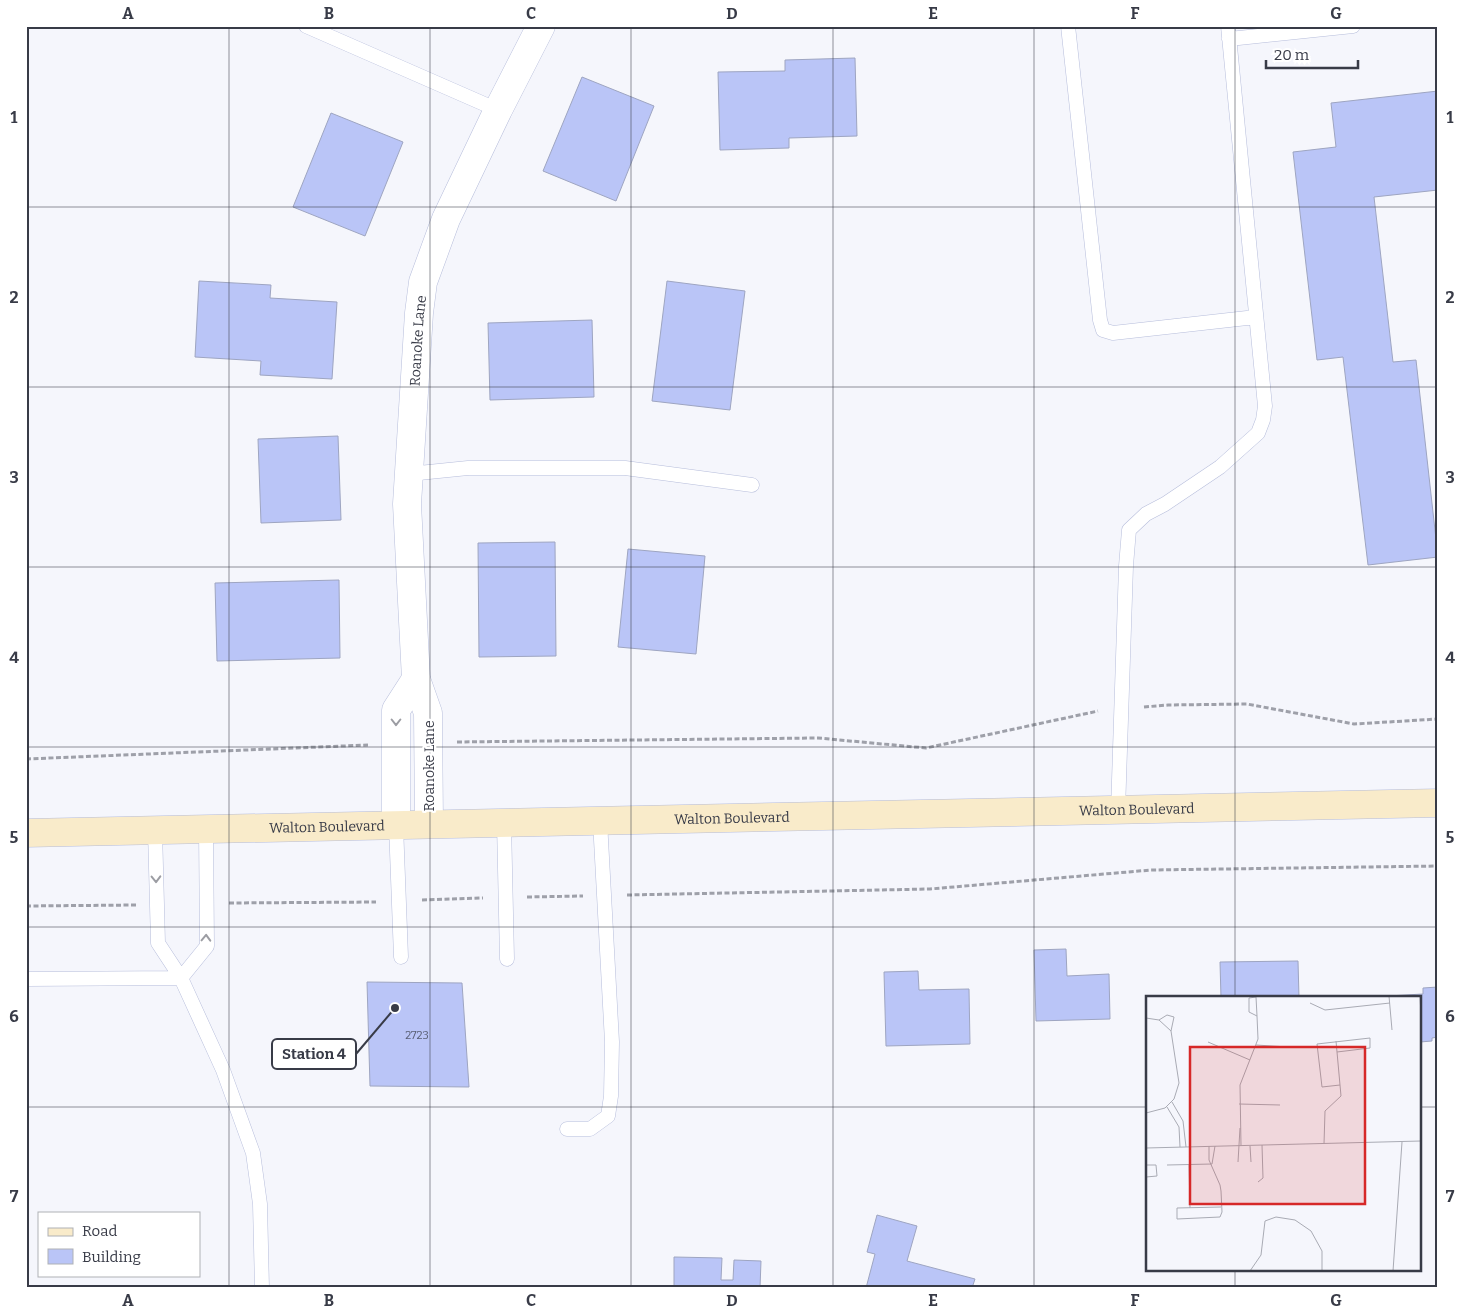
<svg xmlns="http://www.w3.org/2000/svg" width="1464" height="1314" viewBox="0 0 1464 1314" font-family="Bitter,serif">
	<style>
		.building { fill: #bac5f7; stroke: #9ea5c1 }
		.lines { fill: none; stroke-linecap: round; stroke-linejoin: round }
		.lane-casing { stroke: #b6bddb; stroke-width: 15 }
		.street-casing { stroke: #b6bddb; stroke-width: 29 }
		.secondary-casing { stroke: #b6bddb; stroke-width: 29 }
		.path { stroke: #9ea0a9; stroke-width: 3; stroke-dasharray: 5 2.5; stroke-linecap: butt }
		.lane { stroke: #fff; stroke-width: 14 }
		.street { stroke: #fff; stroke-width: 28 }
		.secondary { stroke: #f9ebca; stroke-width: 28 }
		.oneway { stroke: #9c9da3 }
		.grid { fill: none; stroke: #383b47; stroke-width: 1; stroke-opacity: 0.55 }
		.labels { text-anchor: middle; dominant-baseline: central; stroke-width: 4.5; stroke-linejoin: round; paint-order: stroke }
		.number-label { font-size: 11px; fill: #585e73 }
		.street-label { font-size: 14px; fill: #383b47; stroke: #fff }
		.inset-road { fill: none; stroke: #a9abb4; stroke-width: 1 }
		.view { fill: #d62828; fill-opacity: 0.15; stroke: #d62828; stroke-width: 2.5 }
		.inset-edge { fill: none; stroke: #383b47; stroke-width: 2.5 }
		.leader { fill: none; stroke: #383b47; stroke-width: 2 }
		.callout-dot { fill: #383b47; stroke: #fff; stroke-width: 2 }
		.callout { fill: #fff; stroke: #383b47; stroke-width: 2 }
		.callout-label { font-size: 15px; text-anchor: middle; font-weight: bold; fill: #383b47 }
		.neatline { fill: none; stroke: #383b47; stroke-width: 2 }
		.grid-label { font-size: 16px; text-anchor: middle; font-weight: bold; fill: #383b47 }
	</style>
	<rect width="100%" height="100%" fill="#f5f6fc"/>
	<path class="building" d="M855,58l2,78 -68,2v10l-69,2 -2,-78 67,-1v-11z
		M582,77l72,29 -38,95 -73,-30z
		M1438,91v99l-64,7 19,165 23,-2 22,197 -70,8 -25,-208 -26,3 -24,-208 43,-5 -5,-44z
		M331,113l72,29 -38,94 -72,-29z
		M199,281l72,4 -1,13 67,4 -5,77 -72,-4 1,-14 -66,-4z
		M667,281l78,10 -15,119 -78,-9z
		M592,320l2,77 -104,3 -2,-77z
		M338,436l3,84 -80,3 -3,-84z
		M555,542l1,114 -77,1 -1,-114z
		M628,549l77,7 -9,98 -78,-7z
		M339,580l1,78 -123,3 -2,-78z
		M1066,949l1,27 42,-2 1,45 -74,2 -2,-71z
		M1298,961l1,37h-78l-1,-36z
		M918,971l1,19 50,-1 1,55 -84,2 -2,-74z
		M367,982l95,1 7,104 -99,-1z
		M1438,987v50l-6,1v3l-12,1v-44h-32v-2l35,-2v-6z
		M877,1215l40,11 -10,35 68,18 -3,9h-106l9,-34 -8,-2z
		M674,1257l48,1 -1,22h12l1,-20 27,1 -1,27h-86z"/>
	<g class="lines">
		<defs>
			<path id="lane" d="M306,26l192,84
				M1068,26l32,294 3,10 10,3 143,-16
				M1229,39l124,-13
				M409,474l59,-6h157l127,17
				M1118,811l8,-245 3,-36 17,-16 19,-10 55,-37 38,-34 5,-13 2,-14 -37,-380
				M504,823l3,136
				M396,825l5,132
				M155,830l3,113 23,35 42,92 30,83 7,51 2,84
				M181,978l26,-32 -1,-117
				M26,979l155,-1
				M567,1129h23l18,-13 3,-20 1,-54 -12,-221"/>
			<g id="street">
				<path id="s1" d="M429,824l-1,-111 -12,-34 -9,-175 12,-191 4,-31 23,-63 52,-109 43,-84"/>
				<path d="M396,825v-115l20,-31"/>
			</g>
			<g id="secondary">
				<path id="s2" d="M26,833l1412,-30"/>
			</g>
		</defs>
		<use href="#lane" class="lane-casing"/>
		<use href="#street" class="street-casing"/>
		<use href="#secondary" class="secondary-casing"/>
		<path class="path" d="M1144,707l24,-2 79,-1 107,20 84,-5
			M457,742l361,-4 108,10 172,-37
			M26,759l342,-14
			M627,895l303,-6 221,-19 287,-4
			M527,897l56,-1
			M422,900l61,-2
			M229,903l147,-1
			M26,906l110,-1"/>
		<use href="#lane" class="lane"/>
		<use href="#street" class="street"/>
		<use href="#secondary" class="secondary"/>
	</g>
	<defs><path id="oneway-chevron" d="M-2-3.5L2.5 0L-2 3.5" fill="none" stroke-width="1.6" stroke-linecap="round" stroke-linejoin="round" transform="scale(1.25)"/></defs>
	<g class="oneway">
		<use href="#oneway-chevron" transform="translate(396 722) rotate(90)"/>
		<use href="#oneway-chevron" transform="translate(156 879) rotate(89)"/>
		<use href="#oneway-chevron" transform="translate(206 938) rotate(-88)"/>
	</g>
	<path class="grid" d="M229,26v1262M430,26v1262M631,26v1262M833,26v1262M1034,26v1262M1235,26v972M26,207h1412M26,387h1412M26,567h1412M26,747h1412M26,927h1412M26,1107h1122M1420,1107h18M1235,1270v18"/>
	<g class="labels">
		<g class="number-label">
			<text x="417" y="1035">2723</text>
		</g>
		<g class="street-label">
			<text stroke="none"><textPath href="#s1" startOffset="486">Roanoke Lane</textPath></text>
			<text transform="translate(429 766) rotate(-90)">Roanoke Lane</text>
			<text stroke="none"><textPath href="#s2" startOffset="1111">Walton Boulevard</textPath></text>
			<text stroke="none"><textPath href="#s2" startOffset="706">Walton Boulevard</textPath></text>
			<text stroke="none"><textPath href="#s2" startOffset="301">Walton Boulevard</textPath></text>
		</g>
	</g>
	<g transform="translate(1146 996)">
		<rect width="275" height="275" fill="#f5f6fc"/>
		<path class="inset-road" d="M243,0l3,34M274,0l1,19M164,7l15,7 65,-7M0,22l13,2 12,11 8,52 -5,16 -9,9 -19,5M13,24l8,-5 7,2 -3,14M62,46l42,18M110,49l32,2M191,56l33,-4v-10l-53,6 5,43 18,-2M26,106l11,19 3,26M93,108l41,1M21,111l12,20 1,20M178,148l1,-33 16,-15 -5,-55M63,150v14l11,25 1,6 1,21 -2,5 -43,2v-11l44,-1M95,150l-1,-61 18,-46 -1,-23 -1,-19 -7,1v14l8,4M104,150l1,16M0,152l275,-7M92,166l2,-34M43,168l1,44M66,168l3,-18M0,169h10l1,11 -11,1M21,169l45,-1M112,186l5,-4 -1,-33M104,275l11,-16 4,-34 11,-4 19,3 16,11 11,20v20M247,275l9,-129"/>
		<path class="view" d="M44,51h175v157h-175z"/>
		<rect width="275" height="275" class="inset-edge"/>
	</g>
	<path class="leader" d="M395 1008L356 1054"/>
	<circle class="callout-dot" cx="395" cy="1008" r="5"/>
	<rect class="callout" x="272" y="1039" width="84" height="30" rx="5"/>
	<g class="callout-label">
		<text x="314" y="1059">Station 4</text>
	</g>
	<rect width="1464" height="1314" fill="none" stroke="#ffffff" stroke-width="55"/>
	<rect x="38" y="1212" width="162" height="65" fill="#ffffff" stroke="#afb1b5"/>
	<rect x="48" y="1228" width="25" height="8" fill="#f9ebca" stroke="#afb1b5"/>
	<text x="82" y="1236" font-size="15" fill="#383b47">Road</text>
	<rect x="48" y="1249" width="25" height="15" fill="#bac5f7" stroke="#afb1b5"/>
	<text x="82" y="1262" font-size="15" fill="#383b47">Building</text>
	<path d="M1266 60v8h92v-8" fill="none" stroke="#383b47" stroke-width="2.5"/>
	<text x="1274" y="60" font-size="15" fill="#383b47" stroke="#ffffff" stroke-width="4" paint-order="stroke">20 m</text>
	<rect x="28" y="28" width="1408" height="1258" class="neatline"/>
	<g class="grid-label">
		<text x="128" y="19">A</text>
		<text x="329" y="19">B</text>
		<text x="531" y="19">C</text>
		<text x="732" y="19">D</text>
		<text x="933" y="19">E</text>
		<text x="1135" y="19">F</text>
		<text x="1336" y="19">G</text>
		<text x="14" y="123">1</text>
		<text x="1450" y="123">1</text>
		<text x="14" y="303">2</text>
		<text x="1450" y="303">2</text>
		<text x="14" y="483">3</text>
		<text x="1450" y="483">3</text>
		<text x="14" y="663">4</text>
		<text x="1450" y="663">4</text>
		<text x="14" y="843">5</text>
		<text x="1450" y="843">5</text>
		<text x="14" y="1022">6</text>
		<text x="1450" y="1022">6</text>
		<text x="14" y="1202">7</text>
		<text x="1450" y="1202">7</text>
		<text x="128" y="1306">A</text>
		<text x="329" y="1306">B</text>
		<text x="531" y="1306">C</text>
		<text x="732" y="1306">D</text>
		<text x="933" y="1306">E</text>
		<text x="1135" y="1306">F</text>
		<text x="1336" y="1306">G</text>
	</g>
</svg>
